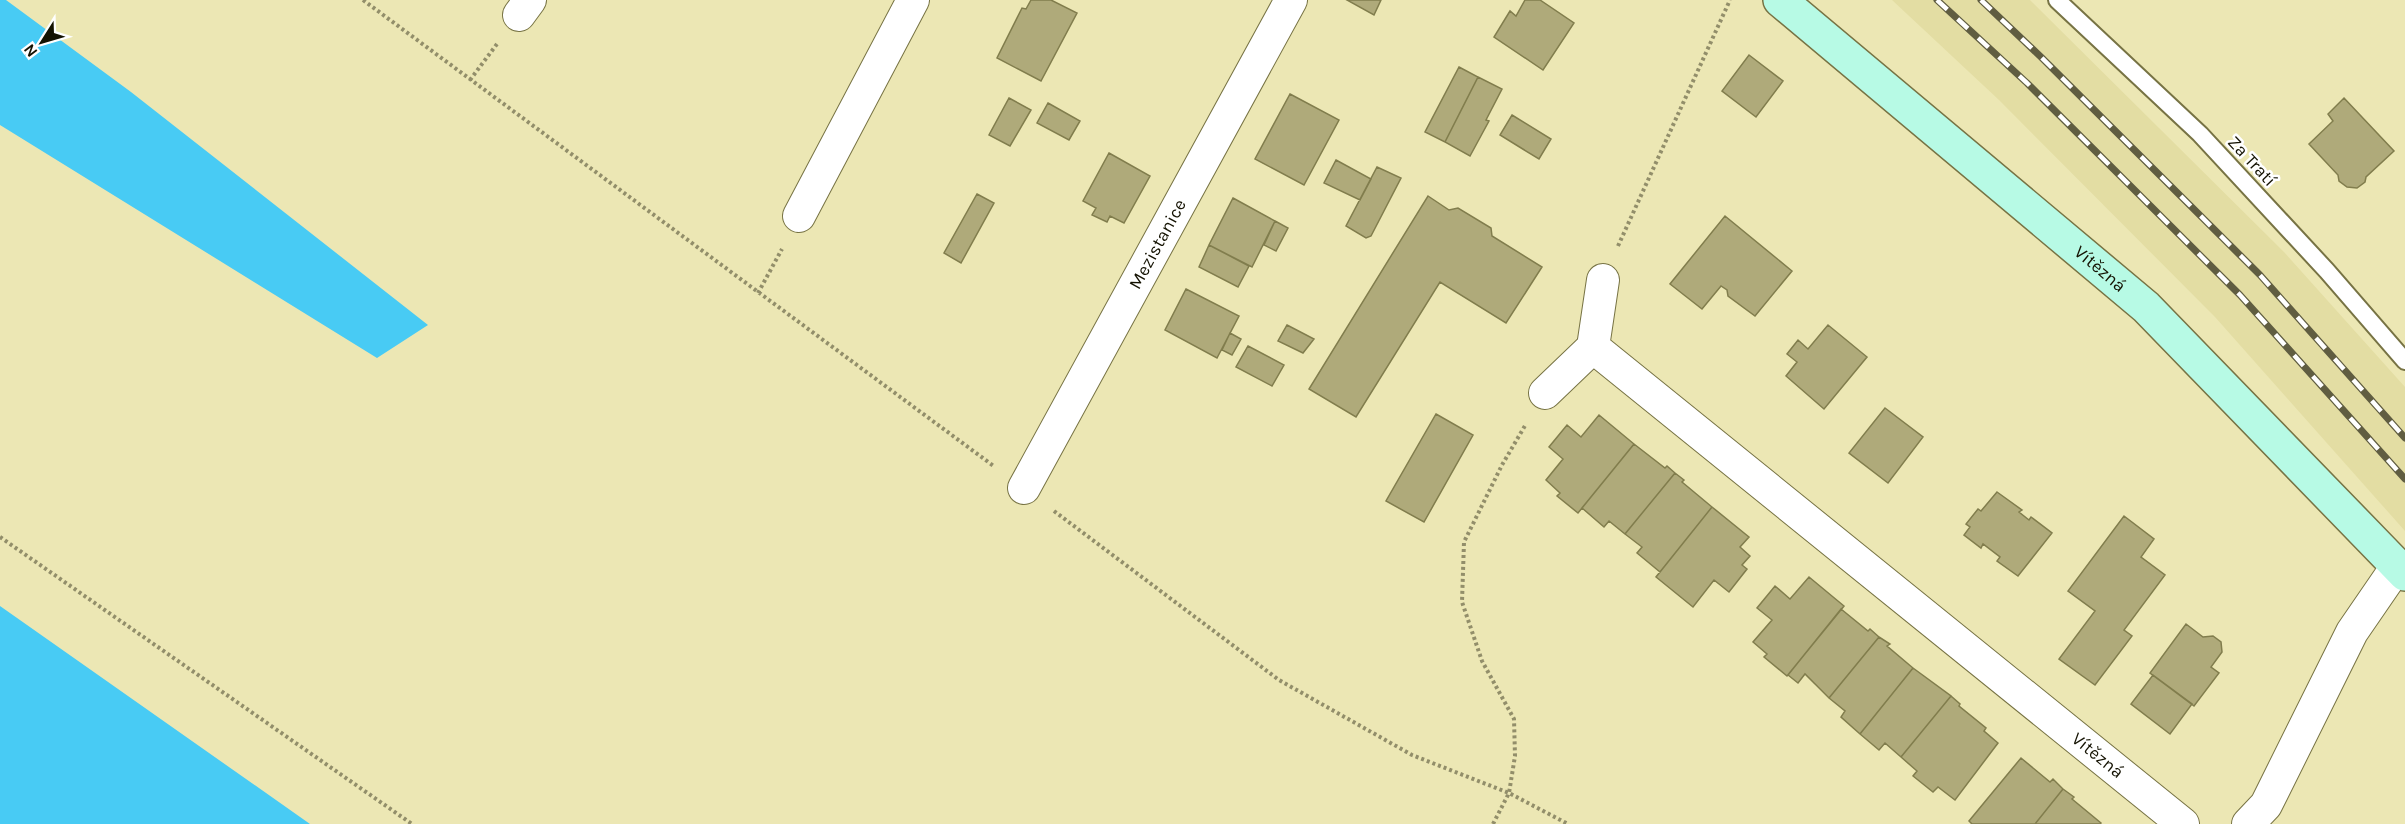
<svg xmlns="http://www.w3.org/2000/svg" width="2405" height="824" viewBox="0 0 2405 824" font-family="Karla,sans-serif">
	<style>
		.built { fill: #e3dda3 }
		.water { fill: #48cbf4 }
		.building { fill: #afaa7a; stroke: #817d4d; stroke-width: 1.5 }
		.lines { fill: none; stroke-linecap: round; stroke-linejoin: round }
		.lane-casing { stroke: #777344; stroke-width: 20 }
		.street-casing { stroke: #777344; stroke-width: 34 }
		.secondary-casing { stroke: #777344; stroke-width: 36 }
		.path { stroke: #928e6a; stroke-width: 4; stroke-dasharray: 3 3; stroke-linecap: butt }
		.lane { stroke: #fff; stroke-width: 16 }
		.street { stroke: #fff; stroke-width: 32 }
		.secondary { stroke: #b7fae5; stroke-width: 33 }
		.rail-casing { stroke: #605d41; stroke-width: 7 }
		.rail { stroke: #fff; stroke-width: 4.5; stroke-dasharray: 14; stroke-linecap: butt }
		.labels { text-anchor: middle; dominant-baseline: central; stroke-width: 5; stroke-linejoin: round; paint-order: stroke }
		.street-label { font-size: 18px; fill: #141202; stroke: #fff }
	</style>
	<rect width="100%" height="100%" fill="#ece7b4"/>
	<path class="built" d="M1892,0h138l254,252 121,135v144l-190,-214 -216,-217z"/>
	<path class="water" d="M0,0h6l125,92 297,233 -51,33 -377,-233z
		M0,606l310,218h-310z"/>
	<path class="building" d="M1031,0h20l26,13 -36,68 -44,-23 25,-50 4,1z
		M1347,0h34l-7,15z
		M1525,0h15l34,23 -31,47 -49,-33 16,-26 6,5z
		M1749,55l34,26 -27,36 -34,-26z
		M1459,67l19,10 -33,65 -20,-10z
		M1478,77l24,12 -16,31 3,1 -19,35 -25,-14z
		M1290,94l49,26 -35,65 -49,-26z
		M1009,98l22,12 -21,36 -21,-11z
		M2344,98l50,53 -28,26 -1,5 -8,6 -10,-1 -8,-6 -1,-6 -29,-31 24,-23 -5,-7z
		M1048,103l32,18 -11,19 -32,-17z
		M1512,115l39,24 -12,20 -39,-24z
		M1109,153l41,23 -26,47 -14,-7 -3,6 -15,-7 4,-7 -13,-7z
		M1336,160l35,19 -11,21 -36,-17z
		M1377,167l24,11 -30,58 -5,2 -20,-12z
		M977,194l17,9 -33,60 -17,-10z
		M1428,196l21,14 9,-2 33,20 1,8 50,31 -36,56 -66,-41 -84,135 -47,-28z
		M1233,198l42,23 -23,46 -43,-22z
		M1725,216l67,55 -37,45 -27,-20 -1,-6 -6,-4 -19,23 -32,-25z
		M1275,221l13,7 -12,23 -12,-6z
		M1209,245l40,21 -11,21 -39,-20z
		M1186,289l53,27 -22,42 -52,-28z
		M1287,325l27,14 -11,14 -25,-12z
		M1828,325l39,32 -43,52 -38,-33 11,-14 -10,-8 11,-14 10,9z
		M1230,333l11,6 -9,16 -10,-5z
		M1248,346l36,19 -12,21 -36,-19z
		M1885,408l38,29 -35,46 -39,-30z
		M1436,414l37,21 -49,87 -38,-21z
		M1599,415l35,29 -56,69 -21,-17 3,-3 -14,-13 17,-21 -14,-12 18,-22 14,12z
		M1634,444l31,24 2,-2 8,7 -50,61 -16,-13 -5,6 -22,-19z
		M1675,473l9,7 -2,2 30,25 -52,65 -23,-19 5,-6 -17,-13z
		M1997,492l25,18 -3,2 10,8 2,-3 21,16 -34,43 -21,-15 3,-4 -17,-13 -2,4 -17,-13 6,-8 -4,-3 12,-15 3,2z
		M1712,507l37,30 -9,10 10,9 -8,9 5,4 -18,23 -15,-12 -21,27 -37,-30z
		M2124,516l30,23 -13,18 24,18 -41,55 8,6 -37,49 -36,-26 36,-48 -27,-20z
		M1809,577l35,29 -57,70 -23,-19 3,-3 -14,-12 19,-22 -15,-12 18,-22 15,13z
		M1841,609l27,22 2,-2 9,8 -50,61 -24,-24 -7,9 -10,-8z
		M2186,624l17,13 10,-1 8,6 1,10 -11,15 8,6 -25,33 -44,-33z
		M1879,637l11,7 -3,2 26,22 -53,66 -19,-17 4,-6 -16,-13z
		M1913,668l38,28 -50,61 -16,-14 -6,7 -19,-16z
		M2153,675l39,29 -22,30 -39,-30z
		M1951,696l9,8 -1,2 27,22 -2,3 14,12 -43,57 -17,-13 -5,5 -20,-16 4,-5 -16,-14z
		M2021,758l29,24 3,-3 10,10 -28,35h-63l-3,-3z
		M2063,789l11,8 -2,2 29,24 -1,1h-65z"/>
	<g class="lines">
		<defs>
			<path id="lane" d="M2057,0l143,134 127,137 78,90"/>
			<g id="street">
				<path d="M519,15l11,-15"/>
				<path d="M799,216l114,-216"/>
				<path id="s1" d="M1603,280l-10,67 590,477"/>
				<path d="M1545,393l48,-46"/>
				<path id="s2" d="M1024,488l267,-488"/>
				<path d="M2248,824l18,-19 86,-173 46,-67"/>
			</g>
			<g id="secondary">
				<path id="s3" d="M1780,0l366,307 259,267"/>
			</g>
		</defs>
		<use href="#lane" class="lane-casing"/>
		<use href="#street" class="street-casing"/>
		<use href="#secondary" class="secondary-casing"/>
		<path class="path" d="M363,0l632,467
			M470,80l27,-36
			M1618,246l112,-246
			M758,293l24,-44
			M1054,511l225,169 133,75 97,38 59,31
			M0,537l412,287
			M1493,824l16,-31 6,-37 -1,-37 -32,-58 -20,-59 2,-60 38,-77 24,-41"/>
		<use href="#lane" class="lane"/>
		<use href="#street" class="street"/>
		<use href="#secondary" class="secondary"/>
		<defs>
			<path id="rail" d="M1937,0l90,83 213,212 165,184
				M1981,0l60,57 219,218 145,163"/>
		</defs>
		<use href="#rail" class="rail-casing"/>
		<use href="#rail" class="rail"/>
	</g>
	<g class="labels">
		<g class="street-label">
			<text transform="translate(2252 161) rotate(47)">Za Tratí</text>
			<text stroke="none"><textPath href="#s2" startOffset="278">Mezistanice</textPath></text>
			<text stroke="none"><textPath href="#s3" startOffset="418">Vítězná</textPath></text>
			<text stroke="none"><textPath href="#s1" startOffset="717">Vítězná</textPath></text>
		</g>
	</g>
	<g transform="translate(42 42) rotate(233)" stroke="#ffffff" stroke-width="4.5" paint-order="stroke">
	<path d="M0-4.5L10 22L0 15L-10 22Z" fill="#141202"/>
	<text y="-9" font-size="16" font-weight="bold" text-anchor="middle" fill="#141202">N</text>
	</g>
</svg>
